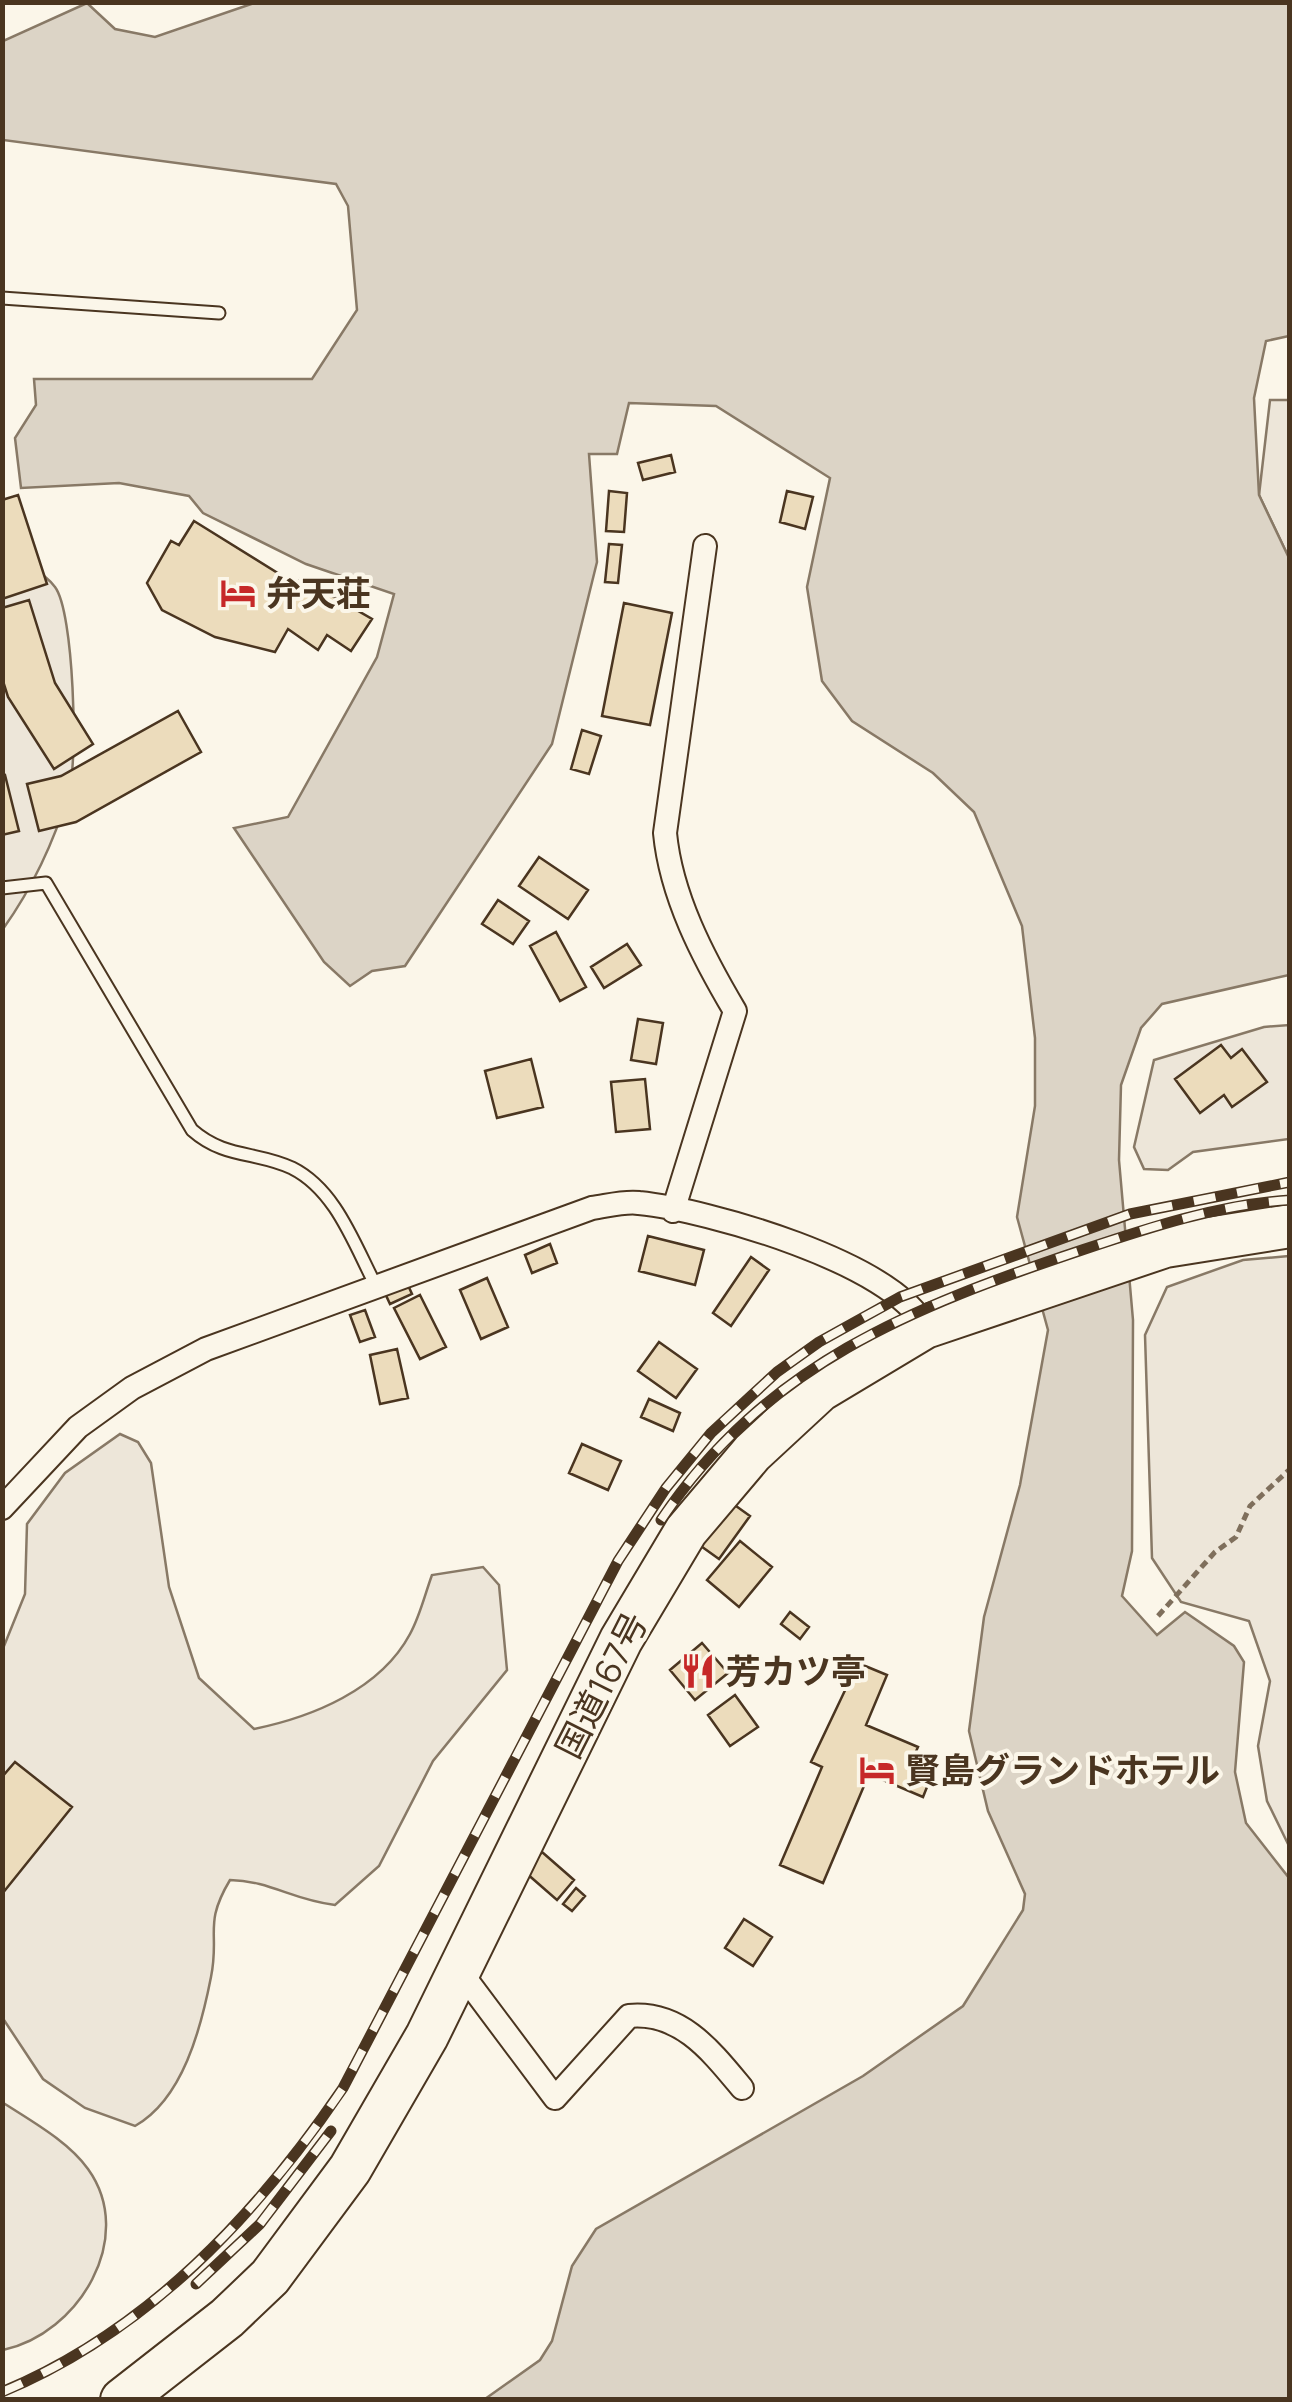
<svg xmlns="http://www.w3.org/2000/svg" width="1292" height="2402" viewBox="0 0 1292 2402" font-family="Manrope,'Noto Sans JP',sans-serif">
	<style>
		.green { fill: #ede6d9; stroke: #887966; stroke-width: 2.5 }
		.water { fill: #dcd4c6; stroke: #887966; stroke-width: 2.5 }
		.building { fill: #ecdcbc; stroke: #4a3520; stroke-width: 2.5 }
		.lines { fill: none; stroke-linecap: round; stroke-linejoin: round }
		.lane-casing { stroke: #4a3520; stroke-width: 15 }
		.street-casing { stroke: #4a3520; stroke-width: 26 }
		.highway-casing { stroke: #4a3520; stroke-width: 46 }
		.path { stroke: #7f6f5c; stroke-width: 5; stroke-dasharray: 8 5; stroke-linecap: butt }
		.lane { stroke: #fbf6e9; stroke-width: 11 }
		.street { stroke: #fbf6e9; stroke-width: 22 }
		.highway { stroke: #fbf6e9; stroke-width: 42 }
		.rail-casing { stroke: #4a3520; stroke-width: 11 }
		.rail { stroke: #fbf6e9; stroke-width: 8; stroke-dasharray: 22; stroke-linecap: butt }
		.labels { text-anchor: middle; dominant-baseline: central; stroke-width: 8; stroke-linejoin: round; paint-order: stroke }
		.poi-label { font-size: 35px; font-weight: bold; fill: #4a3520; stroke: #fbf6e9; text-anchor: start }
		.street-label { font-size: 35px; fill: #4a3520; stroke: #fbf6e9 }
	</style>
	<rect width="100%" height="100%" fill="#fbf6e9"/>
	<path class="green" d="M1270,400h19v158l-30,-63z
		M3,560c19,3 40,11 52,27 19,25 23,175 14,205 -15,50 -36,95 -66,137z
		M1289,1025v114l-96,13 -25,18 -24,-1 -10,-22 20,-87 110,-33z
		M1289,1256h1l-1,590 -22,-45 -9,-55 12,-65 -21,-60 -68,-19 -29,-44 -7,-223 22,-48 76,-27z
		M120,1434l18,8 13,21 18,124 30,91 55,51c58,-12 126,-39 156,-95 10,-18 15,-40 22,-59l51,-8 16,18 8,85 -74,91 -54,105 -44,39c-43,-5 -64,-24 -105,-25 -27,45 -10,53 -19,97 -10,51 -28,122 -76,149l-50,-18 -42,-29 -41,-62v-366l23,-57 2,-70 38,-51z
		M2,2102c29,19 66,39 86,67 49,68 -9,165 -85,181z"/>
	<path class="water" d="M257,2l1032,1v333l-23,5 -12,57 5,97 30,63v417l-127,29 -21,24 -20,57 -2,75 14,160 -1,231 -10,45 35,39 28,-23 49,34 10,16 -9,110 11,51 43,55v521h-804l55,-39 12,-19 20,-75 24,-37 267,-153 100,-70 60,-96 2,-16 -37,-83 -19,-80 15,-114 36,-132 28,-155 -31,-113 18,-111v-68l-13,-112 -48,-114 -41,-39 -81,-52 -30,-40 -15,-94 23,-109 -114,-72 -87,-3 -12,51h-28l8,108 -45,182 -147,222 -33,5 -22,15 -26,-24 -90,-134 54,-11 89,-160 17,-63 -88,-30 -103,-51 -14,-17 -70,-13 -98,5 -6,-50 21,-33 -2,-26h278l45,-69 -9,-104 -12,-22 -333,-44v-99l84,-38 28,26 40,8z"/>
	<path class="building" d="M671,455l4,17 -32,8 -5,-17z
		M609,491l18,2 -3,39 -18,-1z
		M787,491l26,6 -8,32 -25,-7z
		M18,495l29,89 -45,15v-99z
		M194,521l103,64 4,-7 71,41 -21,32 -24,-16 -9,15 -30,-21 -13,23 -60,-15 -53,-27 -15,-27 24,-42 8,4z
		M609,544l13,1 -4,38 -13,-1z
		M29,600l26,83 38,61 -39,25 -46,-72 -6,-19v-70z
		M624,603l48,10 -22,112 -48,-9z
		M178,711l23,41 -125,70 -37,9 -12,-47 34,-8z
		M582,730l19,6 -12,38 -18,-5z
		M5,775l14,56 -17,4v-59z
		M539,857l49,33 -20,29 -49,-33z
		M498,900l31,21 -16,23 -31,-20z
		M556,932l30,55 -26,14 -30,-55z
		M627,944l14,21 -37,23 -13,-21z
		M638,1019l25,4 -7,41 -25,-4z
		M1221,1045l10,13 11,-9 25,33 -35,25 -8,-12 -24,18 -25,-34z
		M531,1059l12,48 -46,11 -12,-47z
		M645,1079l5,50 -34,3 -5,-50z
		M648,1236l56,14 -9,35 -56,-14z
		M550,1244l7,19 -25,10 -7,-18z
		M751,1257l18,13 -38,56 -18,-13z
		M487,1278l21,49 -27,12 -21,-49z
		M406,1281l6,13 -22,10 -6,-13z
		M420,1295l26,52 -26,12 -26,-51z
		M365,1310l10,27 -15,5 -10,-27z
		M659,1342l38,27 -21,29 -38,-27z
		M397,1349l11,49 -28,6 -10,-49z
		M649,1399l31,14 -7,18 -32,-14z
		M582,1444l39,17 -13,29 -39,-17z
		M729,1501l21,15 -31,43 -21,-15z
		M740,1541l32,26 -33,40 -32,-27z
		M790,1612l19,15 -9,12 -19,-15z
		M702,1643l26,30 -33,27 -25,-30z
		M858,1663l29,12 -21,50 52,22 -5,11 22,9 -12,30 -54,-23 -46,109 -43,-18 42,-98 -11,-5z
		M735,1695l23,32 -28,19 -22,-31z
		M15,1762l57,45 -70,87v-117z
		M542,1852l32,28 -17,20 -32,-28z
		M576,1888l9,8 -13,15 -9,-7z
		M744,1919l28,18 -19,29 -28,-18z"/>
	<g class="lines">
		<defs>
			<path id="lane" d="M2,298l217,15
				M2,888l44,-5 146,247c33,29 64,21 100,38 44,22 62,76 84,118"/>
			<path id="street" d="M673,1211l62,-200c-32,-54 -64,-115 -70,-178l40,-287
				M2,1508l76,-81 54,-39 74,-39 386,-141c15,-2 32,-7 47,-5 69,7 255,60 286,124
				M460,1971l95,127 74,-82c52,-5 83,36 113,72"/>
			<path id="highway" d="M122,2400l105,-82 43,-41 80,-108 77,-133 194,-396 65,-109 66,-78 68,-63 105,-63 240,-81 125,-20"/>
		</defs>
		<use href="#lane" class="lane-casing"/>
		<use href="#street" class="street-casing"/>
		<use href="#highway" class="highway-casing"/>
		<path class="path" d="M1158,1616l57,-64 21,-15 14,-31 40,-37"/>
		<use href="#lane" class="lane"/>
		<use href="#street" class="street"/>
		<use href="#highway" class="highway"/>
		<defs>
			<path id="rail" d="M661,1520c105,-156 251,-213 421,-270 66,-22 138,-46 208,-50
				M196,2284l64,-60 71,-93
				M2,2392c146,-61 254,-176 341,-304l275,-527 48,-73 45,-55 66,-61 42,-30 81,-45 230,-83 160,-32"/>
		</defs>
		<use href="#rail" class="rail-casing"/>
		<use href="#rail" class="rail"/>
	</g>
	<defs>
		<symbol id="hotel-bare" viewBox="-9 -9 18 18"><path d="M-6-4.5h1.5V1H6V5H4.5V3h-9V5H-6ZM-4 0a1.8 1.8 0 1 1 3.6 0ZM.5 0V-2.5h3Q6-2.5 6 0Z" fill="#c62828" stroke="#fbf6e9" stroke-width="2.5" paint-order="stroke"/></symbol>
		<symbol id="restaurant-bare" viewBox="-9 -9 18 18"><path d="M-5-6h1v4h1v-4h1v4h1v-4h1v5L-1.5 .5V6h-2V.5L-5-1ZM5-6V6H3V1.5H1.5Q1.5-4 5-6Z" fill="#c62828" stroke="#fbf6e9" stroke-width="2.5" paint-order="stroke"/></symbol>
	</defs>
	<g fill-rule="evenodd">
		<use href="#hotel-bare" x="213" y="568" width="50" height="50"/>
		<use href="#restaurant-bare" x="673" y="1646" width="50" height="50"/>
		<use href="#hotel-bare" x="852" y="1745" width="50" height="50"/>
	</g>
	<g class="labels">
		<g class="poi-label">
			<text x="266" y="593">弁天荘</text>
			<text x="726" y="1671">芳カツ亭</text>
			<text x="905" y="1770">賢島グランドホテル</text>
		</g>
		<g class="street-label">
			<text transform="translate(601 1685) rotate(-63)">国道167号</text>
		</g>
	</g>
	<rect width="1292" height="2402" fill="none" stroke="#4a3520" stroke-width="10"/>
</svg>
